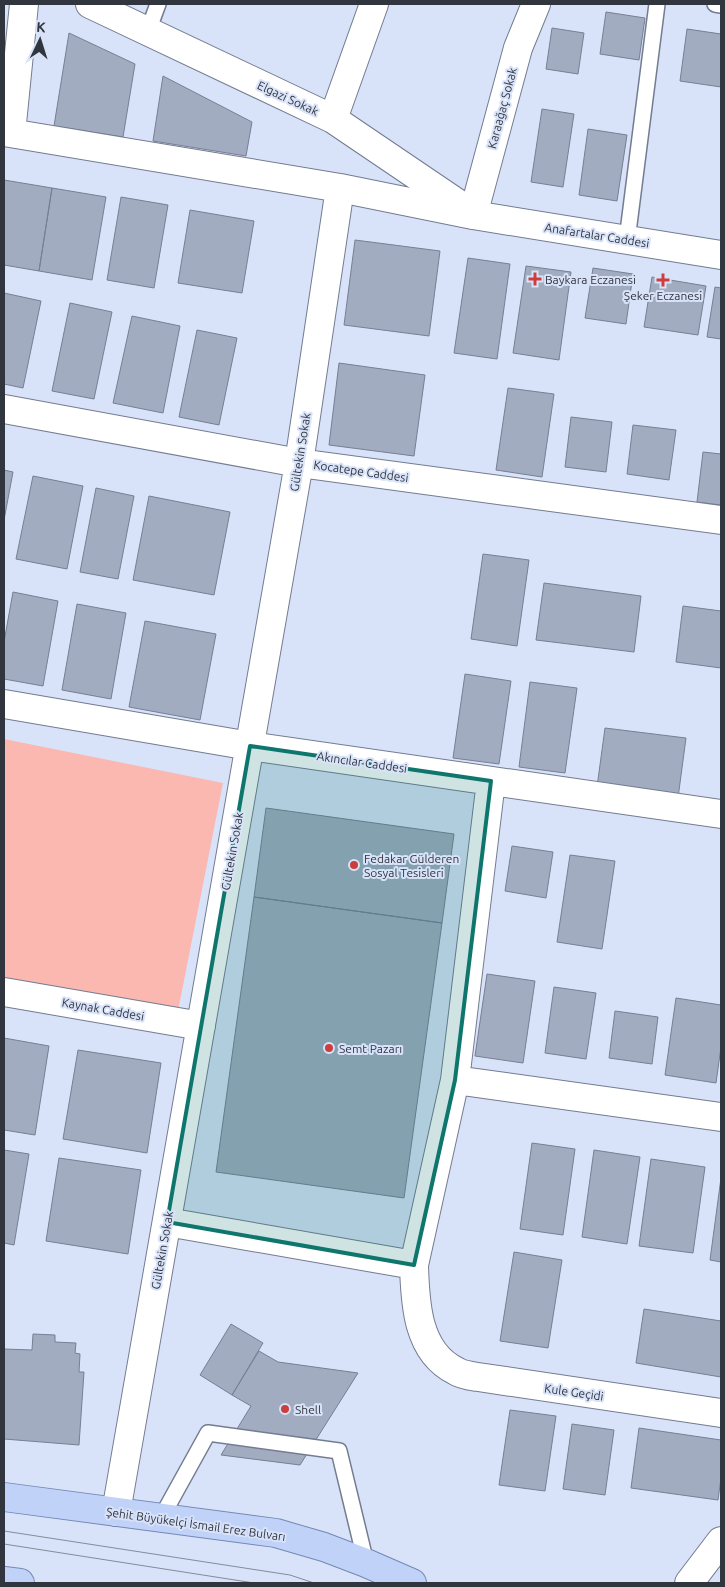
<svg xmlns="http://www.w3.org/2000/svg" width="725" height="1587" viewBox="0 0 725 1587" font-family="Ubuntu,sans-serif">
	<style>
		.green { fill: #fab8b1 }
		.building { fill: #a2acc1; stroke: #767f93 }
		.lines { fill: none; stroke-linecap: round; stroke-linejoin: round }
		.lane-casing { stroke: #737c90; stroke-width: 18 }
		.street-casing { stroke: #737c90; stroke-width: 30 }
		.primary-casing { stroke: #7388b4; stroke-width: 30 }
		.lane { stroke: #fff; stroke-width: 15 }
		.street { stroke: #fff; stroke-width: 28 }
		.primary { stroke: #c0d2f8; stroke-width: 28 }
		.tram { stroke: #848b9a; stroke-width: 1 }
		.marked { fill: #0f766e; fill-opacity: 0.2; stroke: #0f766e; stroke-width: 4; stroke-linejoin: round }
		.poi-dot { fill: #cc3e3c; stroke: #d8e3f9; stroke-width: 2 }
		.labels { text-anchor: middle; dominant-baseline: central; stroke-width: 4; stroke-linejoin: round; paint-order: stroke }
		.street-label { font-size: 12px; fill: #31353e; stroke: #d8e3f9 }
		.poi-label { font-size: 12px; fill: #31353e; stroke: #d8e3f9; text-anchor: start }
	</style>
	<rect width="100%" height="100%" fill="#d8e3f9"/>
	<path class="green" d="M4,739l219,44 -45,228 -174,-34z"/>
	<path class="building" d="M606,12l39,6 -6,42 -39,-6z
		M552,28l32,5 -6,41 -32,-5z
		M687,29l34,5v53l-41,-6z
		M69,33l66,31 -12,73 -69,-11z
		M163,76l89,46 -6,34 -93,-15z
		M542,109l32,5 -11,73 -32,-5z
		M588,129l39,6 -10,66 -38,-6z
		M4,180l48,8 -13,83 -35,-6z
		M52,188l54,9 -14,83 -53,-9z
		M121,197l47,8 -14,83 -47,-8z
		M190,210l64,11 -12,72 -64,-10z
		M355,240l85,11 -11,85 -85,-11z
		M468,258l42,6 -13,95 -43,-6z
		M526,266l45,6 -12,88 -46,-7z
		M593,268l40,6 -7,50 -41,-6z
		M652,277l54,9 -8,49 -54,-8z
		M715,287l6,1v51l-14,-2z
		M4,293l37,8 -18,87 -19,-4z
		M70,303l42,9 -18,87 -42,-8z
		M132,316l48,10 -17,87 -50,-10z
		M197,330l40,8 -18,87 -40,-8z
		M339,363l86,12 -11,81 -85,-11z
		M508,388l46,6 -12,83 -46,-7z
		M571,417l41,5 -6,50 -41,-5z
		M633,425l43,5 -7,50 -42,-6z
		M703,452l18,2v51l-24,-3z
		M4,470l9,2 -9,48z
		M33,476l50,10 -16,83 -51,-10z
		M96,488l38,8 -16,83 -38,-7z
		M149,496l81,16 -16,83 -81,-15z
		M483,554l46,6 -12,86 -46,-7z
		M544,583l97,13 -7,56 -98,-12z
		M13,592l45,9 -15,85 -39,-7v-37z
		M77,604l49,9 -15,86 -49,-9z
		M683,606l38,5v57l-45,-6z
		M145,621l71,13 -16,86 -71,-13z
		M465,674l46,7 -12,83 -46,-6z
		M530,682l47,6 -12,85 -46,-6z
		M605,728l81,10 -8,60 -81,-11z
		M266,808l188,26 -12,89 -188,-26z
		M512,846l41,6 -7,46 -41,-7z
		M570,855l45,6 -13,88 -45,-7z
		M254,897l188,26 -38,275 -188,-26z
		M487,974l48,7 -12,82 -48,-7z
		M554,987l42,6 -10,66 -41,-6z
		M676,998l45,7v42l-5,36 -51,-8z
		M615,1011l43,6 -6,47 -43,-6z
		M4,1038l45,8 -14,89 -31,-5z
		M78,1050l83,13 -14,90 -84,-14z
		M532,1143l43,6 -12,86 -43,-6z
		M4,1150l25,4 -15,91 -10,-2z
		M594,1150l46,7 -13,87 -45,-7z
		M59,1158l82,12 -13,84 -82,-13z
		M651,1159l54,8 -12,86 -54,-7z
		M721,1178v84l-11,-2z
		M514,1252l48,8 -14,88 -48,-7z
		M644,1309l77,12v56l-85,-14z
		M231,1324l32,19 -31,52 -32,-20z
		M33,1334l22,1v7l21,1 -1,10 5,1 -1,18h5l-5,73 -75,-6v-90l28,1z
		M259,1351l19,11 80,11 -58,92 -79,-10 30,-49 -19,-11z
		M510,1410l46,6 -11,75 -46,-6z
		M572,1424l42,6 -9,65 -42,-6z
		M639,1428l82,12v38l-3,22 -87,-12z"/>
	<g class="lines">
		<defs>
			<path id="lane" d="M715,4l6,1
				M148,31l10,-27
				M627,240l30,-236
				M161,1518l47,-85 131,18 27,112"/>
			<path id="street" d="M90,4l243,115 130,88
				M333,119l41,-115
				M4,132l336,56 133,27 248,40
				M11,133l13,-129
				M473,215l45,-167 18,-44
				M4,409l295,54 422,57
				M4,704l246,42 471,68
				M491,781l-36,299 -41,185c1,38 3,87 42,106 6,4 15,5 22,6l243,36
				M4,992l197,34
				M455,1080l266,37
				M167,1222l247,43
				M116,1512l183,-1049 41,-275
				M689,1583l32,-42"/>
			<path id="primary" d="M4,1497l272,36 48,14 42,16 46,20
				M4,1581l16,2"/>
		</defs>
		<use href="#lane" class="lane-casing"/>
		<use href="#street" class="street-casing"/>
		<use href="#primary" class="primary-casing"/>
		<use href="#lane" class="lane"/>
		<use href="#street" class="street"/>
		<use href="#primary" class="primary"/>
		<path class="tram" d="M4,1531l286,44 24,8
			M4,1544l250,39"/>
	</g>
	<path class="marked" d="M250,746l241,35 -36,299 -41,185 -247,-43z"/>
	<g class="poi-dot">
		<path d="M532.5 271.5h5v5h5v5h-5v5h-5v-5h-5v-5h5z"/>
		<path d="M660.5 272.5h5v5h5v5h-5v5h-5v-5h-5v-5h5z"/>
		<circle cx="354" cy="865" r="5"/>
		<circle cx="329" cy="1048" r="5"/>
		<circle cx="285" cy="1409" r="5"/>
	</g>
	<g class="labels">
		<g class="street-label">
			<text transform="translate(288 98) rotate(25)">Elgazi Sokak</text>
			<text transform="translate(502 108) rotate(-75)">Karaağaç Sokak</text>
			<text transform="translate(597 235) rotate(9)">Anafartalar Caddesi</text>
			<text transform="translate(300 452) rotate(-81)">Gültekin Sokak</text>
			<text transform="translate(361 471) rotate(8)">Kocatepe Caddesi</text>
			<text transform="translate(362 762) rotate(8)">Akıncılar Caddesi</text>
			<text transform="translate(232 851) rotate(-80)">Gültekin Sokak</text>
			<text transform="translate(103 1009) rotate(10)">Kaynak Caddesi</text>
			<text transform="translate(162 1250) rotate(-80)">Gültekin Sokak</text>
			<text transform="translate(574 1392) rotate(8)">Kule Geçidi</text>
			<text transform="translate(196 1524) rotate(8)">Şehit Büyükelçi İsmail Erez Bulvarı</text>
		</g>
		<g class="poi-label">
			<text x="545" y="279">Baykara Eczanesi</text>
			<text x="663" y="295" text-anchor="middle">Şeker Eczanesi</text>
			<text x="364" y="858">Fedakar Gülderen<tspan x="364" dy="14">Sosyal Tesisleri</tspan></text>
			<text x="339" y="1048">Semt Pazarı</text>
			<text x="295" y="1409">Shell</text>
		</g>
	</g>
	<rect width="725" height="1587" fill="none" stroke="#31353e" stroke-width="10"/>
	<g transform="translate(40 40) rotate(4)" stroke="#d8e3f9" stroke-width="4" paint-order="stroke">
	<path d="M0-4L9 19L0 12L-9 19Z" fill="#31353e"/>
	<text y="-8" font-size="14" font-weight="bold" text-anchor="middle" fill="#31353e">K</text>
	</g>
</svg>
